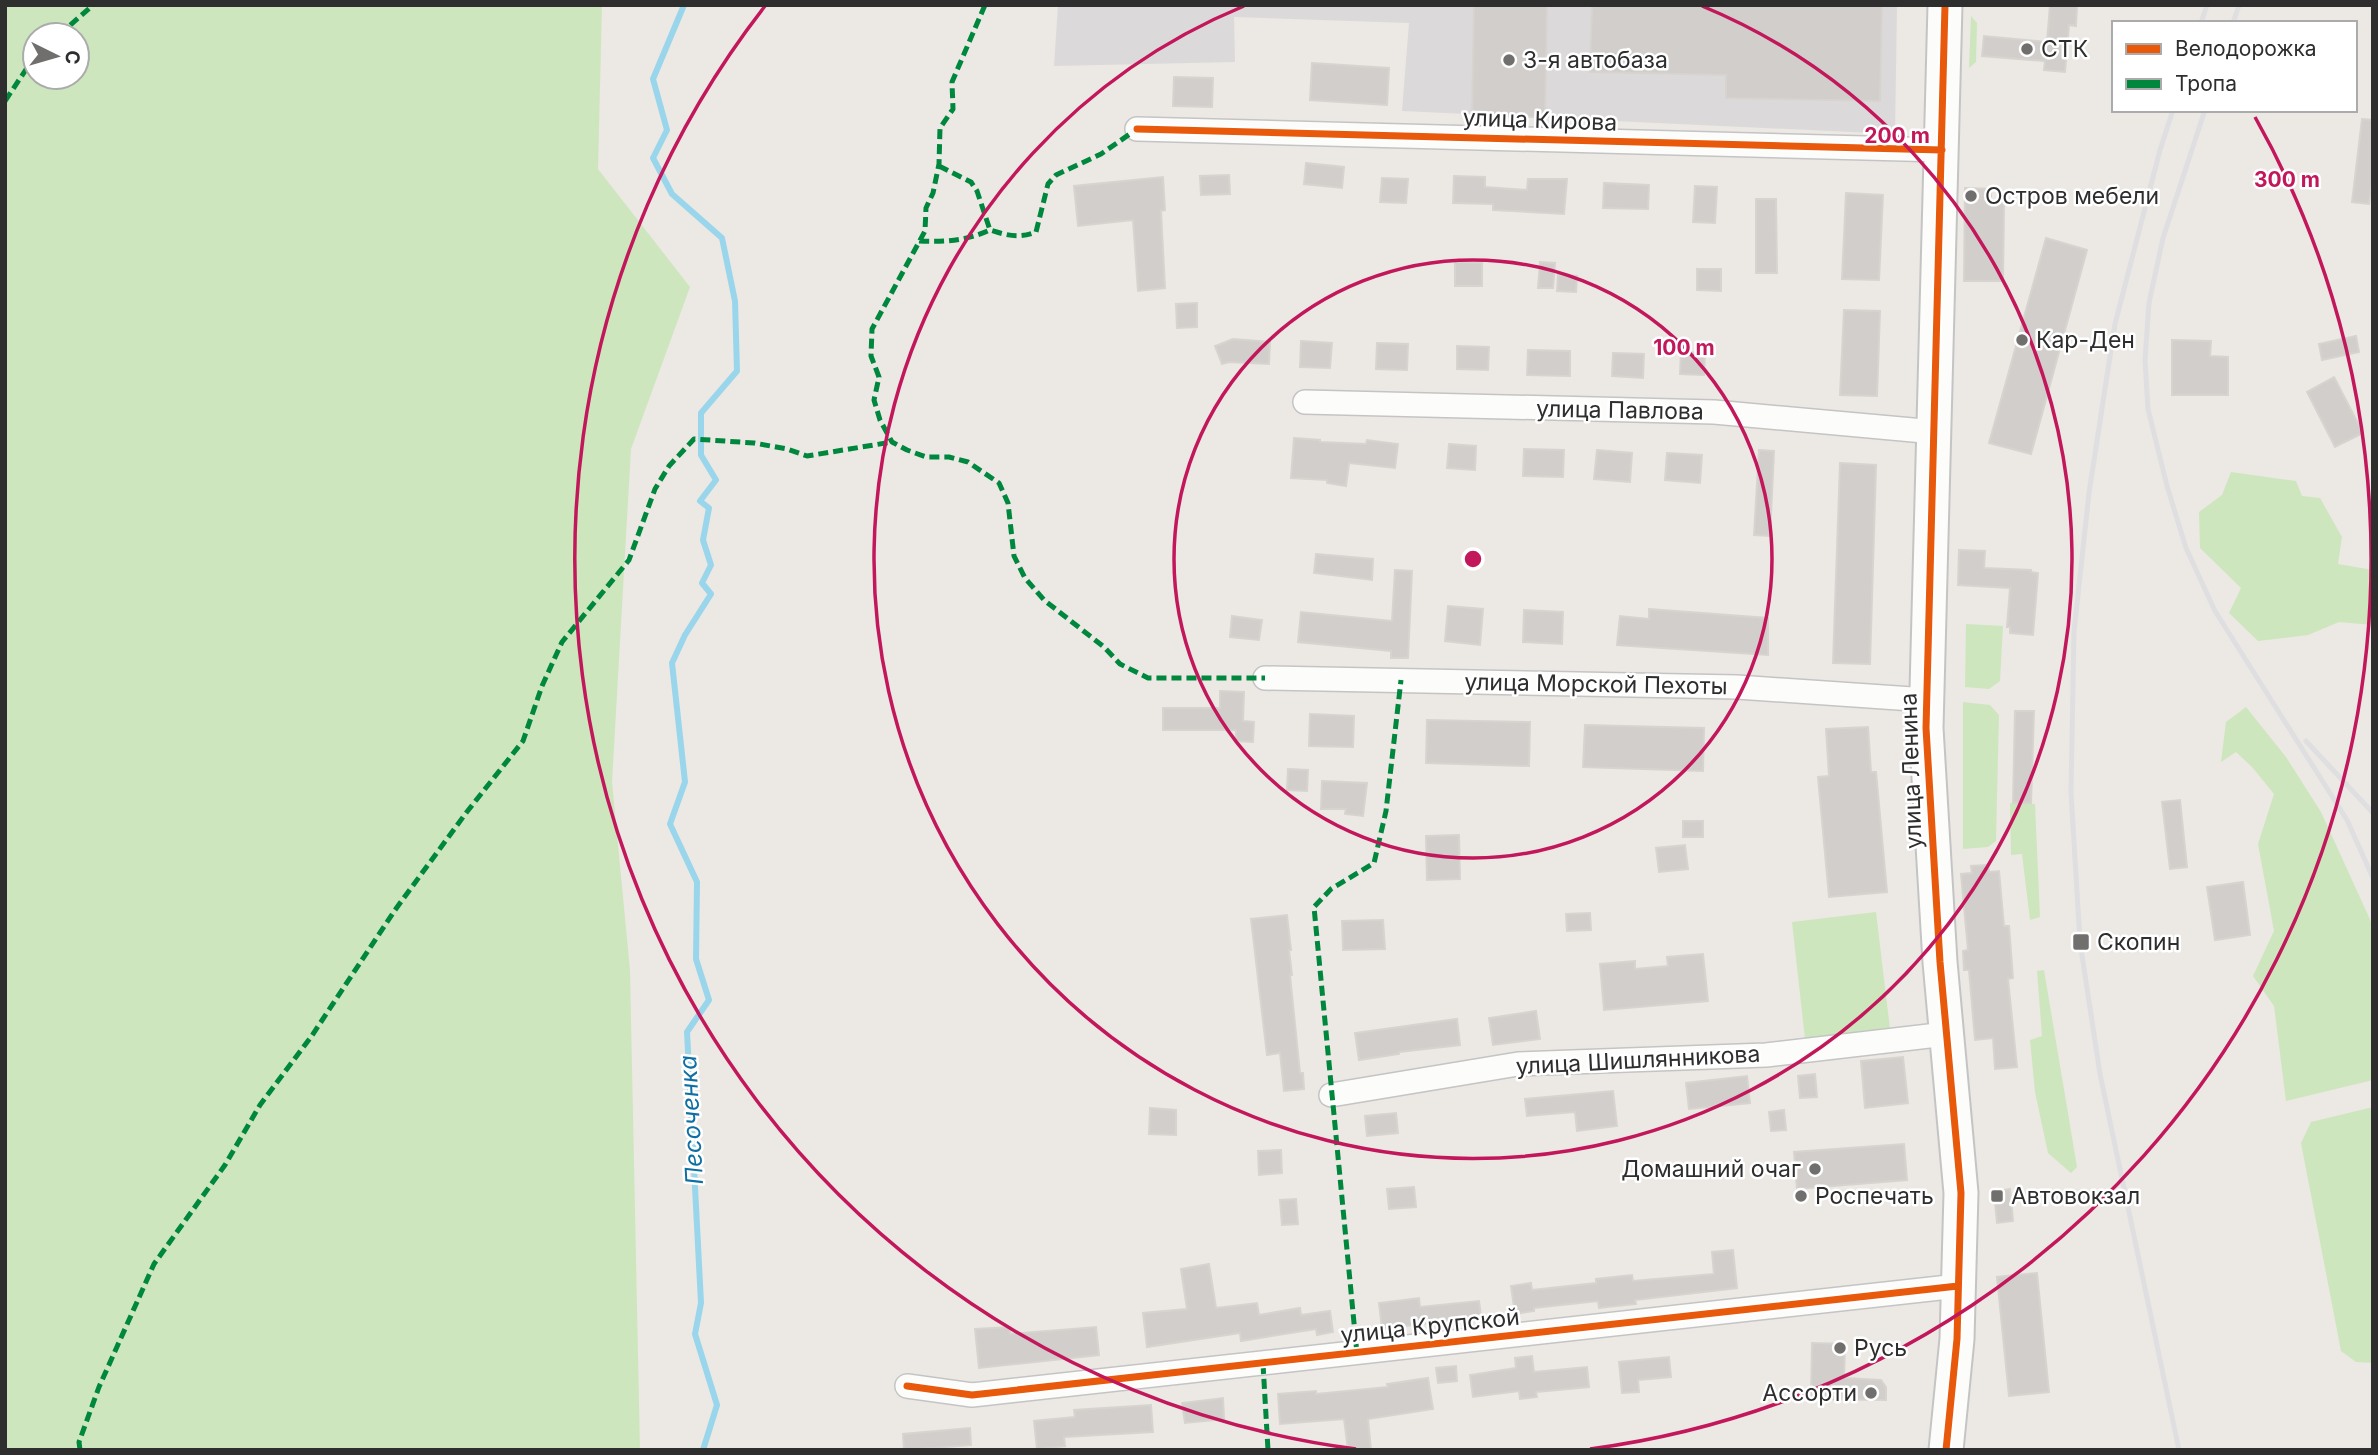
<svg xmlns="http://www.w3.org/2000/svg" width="2378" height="1455" viewBox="0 0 2378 1455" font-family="Inter,sans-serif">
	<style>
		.industrial { fill: #dcd9db }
		.green { fill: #cee6be; fill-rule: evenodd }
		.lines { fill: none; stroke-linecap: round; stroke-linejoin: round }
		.stream { stroke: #99d6ec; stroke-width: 6 }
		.building { fill: #d1cecb; stroke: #d7d4d0; stroke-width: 2 }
		.street-casing { stroke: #c5c4c5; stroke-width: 26 }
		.secondary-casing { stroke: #c5c4c5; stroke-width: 37 }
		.street { stroke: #fcfcfb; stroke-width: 23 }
		.secondary { stroke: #fcfcfb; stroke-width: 33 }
		.rail { stroke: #dfdfe1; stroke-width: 5 }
		.quiet { stroke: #00873e; stroke-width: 5; stroke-dasharray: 10 5; stroke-linecap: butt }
		.cycleway-casing { stroke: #fff; stroke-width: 11 }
		.cycleway { stroke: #e8590c; stroke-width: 7 }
		.ring { fill: none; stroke: #c2185b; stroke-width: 3.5 }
		.poi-dot { fill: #706f6e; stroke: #fff; stroke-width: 2.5 }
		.labels { text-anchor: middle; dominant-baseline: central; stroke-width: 5; stroke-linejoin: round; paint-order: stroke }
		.poi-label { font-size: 23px; fill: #2e2e2e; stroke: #fff; text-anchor: start }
		.street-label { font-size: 23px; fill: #2e2e2e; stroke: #fff }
		.water-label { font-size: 24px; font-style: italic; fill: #0d6fa3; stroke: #fff }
		.centre { fill: #c2185b; stroke: #fff; stroke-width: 3.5 }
		.ring-label { font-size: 21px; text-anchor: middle; font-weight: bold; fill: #c2185b; stroke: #fff; stroke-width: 5; stroke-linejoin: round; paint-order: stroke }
	</style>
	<rect width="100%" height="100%" fill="#ece8e4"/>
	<path class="industrial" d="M1058,5h839l-2,129 -493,-23 7,-88 -175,-6 1,45 -181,4z"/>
	<path class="green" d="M5,5h597l-4,164 92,118 -59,162 -19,333 18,188 10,480h-635zM35,35h42v42h-42z
		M1971,16l6,7 -1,39 -7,6z
		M2231,472l65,9 6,15 18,2 22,39 -4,27 35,6c0,10 -5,21 -4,31 0,8 4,15 4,24l-34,-3 -31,13 -50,6 -29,-28 12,-25 -41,-40 -1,-36 23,-17z
		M1966,624l37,2 -3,55 -11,8 -24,-2z
		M1963,702l27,3 9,10 -3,126 -8,6 -25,2z
		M2246,707l40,50 35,55 52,114v154l-87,21 -12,-95 -21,-30 21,-45 -16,-87 16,-50 -22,-27 -16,-15 -15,10 5,-40z
		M2010,803l25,1 5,113 -10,3 -8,-66 -11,1z
		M1876,912l14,117 -85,10 -13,-117z
		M2044,970l33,197 -6,6 -23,-20 -13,-61 -5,-52 12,-4 -5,-65z
		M2373,1107v256l-17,-1 -15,-11 -40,-208 10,-21z"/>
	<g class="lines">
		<path class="stream" d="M684,5l-31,74 14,51 -14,28 19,36 50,44 13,63 2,70 -36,42v42l15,25 -16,21 9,7 -6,32 8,25 -9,18 9,11 -26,41 -13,28 13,119 -15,42 27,58 -1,77 13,41 -22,32 14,271 -6,31 22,71 -14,45"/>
	</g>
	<path class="building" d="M1474,5h73l-2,112 -73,-1z
		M1592,5h290l-2,96 -154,-3v-23l-136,-3z
		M2050,5h27l-1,21 -7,-1 -4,47 -21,-2 1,-9 -63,-5 2,-20 63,6z
		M1312,63l77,5 -2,37 -77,-5z
		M1174,77l39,1 -1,29 -39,-1z
		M2362,119l11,1v54l-4,30 -17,-2z
		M1306,163l38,4 -2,21 -38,-4z
		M1229,175l1,19 -29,1 -1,-19z
		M1454,176l31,1v10l42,3 1,-11h39l-3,35 -71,-4v-6l-40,-1z
		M1163,177l2,33 -4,1 4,77 -27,3 -5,-71 -55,6 -4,-40z
		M1382,178l26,1 -2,24 -26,-1z
		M1604,183l45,2 -1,24 -45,-1z
		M1695,186l22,1 -2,36 -22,-1z
		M1965,188l26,1v14h13l-1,78h-39z
		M1846,193l37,2 -4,85 -37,-1z
		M1756,199h20l1,74h-21z
		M2046,238l41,12 -56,204 -42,-11z
		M1455,262l27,1v23h-27z
		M1540,262l15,1 -2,25h-15z
		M1697,269h24v22l-24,-1z
		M1558,275l19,1 -1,16 -19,-1z
		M1197,303v24l-20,1 -1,-24z
		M1844,310l36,1 -3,85 -37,-1z
		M2356,336l3,16 -37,8 -3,-16z
		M1233,339l37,3 -1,22 -40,-2 -7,2 -7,-18z
		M2172,340l39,1 -1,15 18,1v38h-56z
		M1301,341l31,2 -2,25 -30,-1z
		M1377,343l31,1 -1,26 -31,-1z
		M1457,346l32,1 -1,23 -31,-1z
		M1528,350l42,1v25l-43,-1z
		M1681,352l24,1 -1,22 -24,-1z
		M1613,353l31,1 -1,24 -31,-2z
		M2334,377l29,56 -28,14 -28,-55z
		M1294,438l26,2v2l46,2 1,-4 31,4 -3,24 -46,-5 -3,23 -19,-3v-3l-36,-2z
		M1449,444l27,2 -1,24 -28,-2z
		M1524,449l40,1 -1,27 -40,-1z
		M1597,450l35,3 -2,29 -36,-3z
		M1759,450l15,1 -4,85 -16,-1z
		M1667,453l35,2 -2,28 -35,-3z
		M1840,463l36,2 -6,199 -37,-1z
		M1959,550l26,1 -1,17 47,2v2l7,1 -5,62 -23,-2v-6h-3l3,-39 -52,-3z
		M1316,554l57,5 -1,21 -58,-7z
		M1395,570l17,1 -4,87h-17v-7l-93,-9 3,-30 91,9z
		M1448,606l35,3 -3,36 -35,-4z
		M1649,609l119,9v37l-151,-10 3,-29 29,3z
		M1524,610l39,2 -1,32 -39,-2z
		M1232,616l30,4 -3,20 -29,-3z
		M1220,691l24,1 -1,29 11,1 -1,20 -17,-1v-11h-73v-22h57z
		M2015,711h19l-3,92h-18z
		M1310,714l44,2 -1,31 -44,-1z
		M1427,720l103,2 -1,44 -103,-3z
		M1585,725l119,3 -1,43 -120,-4z
		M1868,727l3,45h5l11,120 -58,5 -11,-120 11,-1 -3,-47z
		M1288,769l20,1 -1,21 -20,-1z
		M1322,781l45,2 -4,33 -18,-2 1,-5h-25z
		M2180,800l7,67 -17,2 -8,-67z
		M1683,821h20v16h-20z
		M1459,835l1,44 -33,1 -1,-44z
		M1685,845l3,24 -29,3 -3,-24z
		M1988,865l1,7 10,-1 5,55h5l4,52 -5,1 9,88 -22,2 -2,-31 -18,2 -6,-70h-5l-1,-19 5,-1 -7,-76 11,-1 -1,-7z
		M2243,882l7,53 -35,5 -8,-53z
		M1590,913l1,17 -24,1 -1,-17z
		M1287,915l4,35h-2l3,25h-2l10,98h3l1,16 -20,2 -4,-38 -13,2 -16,-136z
		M1383,920l2,29 -42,1 -1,-29z
		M1703,954l5,47 -104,9 -4,-46 35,-3v8l33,-3 -1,-9z
		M1536,1011l4,28 -47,6 -4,-27z
		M1457,1019l3,26 -61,7v2l-40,6 -4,-27z
		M1903,1057l5,46 -43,5 -4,-47z
		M1815,1074l2,23 -17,1 -2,-22z
		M1747,1076l3,27 -61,6 -3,-26z
		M1613,1091l4,35 -40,5 -2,-19 -48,4 -2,-17z
		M1150,1108l26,2v25l-27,-1z
		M1784,1110l2,20 -15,1 -2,-19z
		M1396,1113l2,20 -31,3 -2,-20z
		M1904,1144l3,36 -110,9 -3,-37z
		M1281,1150l1,23 -23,2 -1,-24z
		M1414,1187l2,20 -27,2 -2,-20z
		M2010,1189l3,32 -16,2 -3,-31z
		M1296,1199l2,25 -16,1 -2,-25z
		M1733,1250l4,38 -102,12 1,4 -37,4 -1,-7 -64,7v3l-19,3 -4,-28 20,-3 1,7 64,-7v-4l36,-4 1,6 81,-7 -2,-22z
		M1209,1264l7,44 41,-5 2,12 41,-7 1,7 29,-4 3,21 -16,3 -1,-6 -75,12 -1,-8 -93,14 -4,-34 44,-4 -6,-40z
		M2037,1273l12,119 -40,4 -12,-119z
		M1419,1298l1,9 59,-6 2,16 -99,12 -3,-26z
		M1010,1327v7l86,-7 3,28 -120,13 -4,-39z
		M1812,1343l33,1 -1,34 37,2 5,7v13l-75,-1z
		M1532,1356l2,16 53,-5 2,20 -53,5 1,5 -17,2 -1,-8 -46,6 -3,-22 46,-7 -1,-10z
		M1669,1357l2,20 -33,3 1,12 -17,1 -3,-31z
		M1456,1366l1,15 -19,2 -2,-15z
		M1428,1378l5,31 -65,10 3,31h-23l-4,-31 -64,5 -2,-30 38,-3v3l72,-7 -1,-3z
		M1223,1398l1,21 -39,4 -3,-20z
		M1151,1405l2,27 -89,5 1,9 -28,3 -3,-28 41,-4 -1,-7z
		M970,1428l1,17 -67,5 -1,-16z"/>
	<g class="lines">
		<defs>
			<path id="street" d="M1137,129l805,21
				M1305,402l409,10 221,20
				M1265,678l472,9 190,13
				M1331,1095l187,-31 248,-9 180,-21
				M907,1386l65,9 986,-109"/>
			<path id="secondary" d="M1945,5l-19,723 14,234 21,231 -4,146 -11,111"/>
		</defs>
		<use href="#street" class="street-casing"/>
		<use href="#secondary" class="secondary-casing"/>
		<use href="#street" class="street"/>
		<use href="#secondary" class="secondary"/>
		<path class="rail" d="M2201,23l6,-18
			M2233,23l6,-18
			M2173,110l-13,40 -45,174 -26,169 -15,139 -3,160 9,150 20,132 79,376
			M2205,110l-42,128 -14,65 -4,57 3,49 19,77 19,62 29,63 132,209 26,58
			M2306,741l67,72"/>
		<path class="quiet" d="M985,5l-33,77 1,27 -13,19 -1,36 -6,29 -7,15 -1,23 -53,98 -1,27 8,21 -5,23 6,20 12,22 15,8 19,7h23l19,5 31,21 9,20 6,53 11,22 19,22 60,47 16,17 28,14h117
			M59,35l34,-30
			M5,101l30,-45
			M939,166l32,16 6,9 13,39c16,5 29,9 46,2l12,-48 8,-9 45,-21 36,-25
			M919,241c26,1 47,0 71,-11
			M1357,1354l-43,-447 17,-18 43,-26 12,-52 15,-131
			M1263,1364l5,86
			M80,1450l-1,-8 20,-55 55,-123 71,-99 35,-60 51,-68 84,-127 71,-97 57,-72 19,-55 20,-44 67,-82 26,-71 14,-23 25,-27 60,4 33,6 20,7 85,-14"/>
		<defs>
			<path id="cycleway" d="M1945,5l-19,723 14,234 21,231 -4,146 -11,111
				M1137,129l805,21
				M907,1386l65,9 986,-109"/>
		</defs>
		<use href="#cycleway" class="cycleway-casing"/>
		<use href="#cycleway" class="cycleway"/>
	</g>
	<g class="ring">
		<circle cx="1473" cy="559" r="299"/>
		<path d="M1702 6A599 599 0 1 1 1244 6"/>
		<path d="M1356 1449A898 898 0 0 1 765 6M2255 117A898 898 0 0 1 1590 1449"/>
	</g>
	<g class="poi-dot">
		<circle cx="2027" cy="49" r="7"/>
		<circle cx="1509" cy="60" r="7"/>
		<circle cx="1971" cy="196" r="7"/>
		<circle cx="2022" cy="340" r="7"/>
		<rect x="2072" y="933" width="18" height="18" rx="3.5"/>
		<circle cx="1815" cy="1169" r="7"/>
		<circle cx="1801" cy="1196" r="7"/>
		<rect x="1990" y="1189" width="14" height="14" rx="3.5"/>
		<circle cx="1840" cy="1348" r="7"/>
		<circle cx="1871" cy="1393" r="7"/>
	</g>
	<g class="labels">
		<g class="poi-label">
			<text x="2041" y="49">СТК</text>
			<text x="1523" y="60">3-я автобаза</text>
			<text x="1985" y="196">Остров мебели</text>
			<text x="2036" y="340">Кар-Ден</text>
			<text x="2097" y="942">Скопин</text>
			<text x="1801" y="1169" text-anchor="end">Домашний очаг</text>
			<text x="1815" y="1196">Роспечать</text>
			<text x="2011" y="1196">Автовокзал</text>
			<text x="1854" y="1348">Русь</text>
			<text x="1857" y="1393" text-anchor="end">Ассорти</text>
		</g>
		<g class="street-label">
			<text transform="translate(1540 120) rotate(2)">улица Кирова</text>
			<text transform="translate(1620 410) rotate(1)">улица Павлова</text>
			<text transform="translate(1596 684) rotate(1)">улица Морской Пехоты</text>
			<text transform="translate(1911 771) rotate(-92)">улица Ленина</text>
			<text transform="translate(1638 1060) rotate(-3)">улица Шишлянникова</text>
			<text transform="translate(1430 1326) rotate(-6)">улица Крупской</text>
		</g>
		<g class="water-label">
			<text transform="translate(691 1120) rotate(-93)">Песоченка</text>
		</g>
	</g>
	<circle cx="1473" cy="559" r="10" class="centre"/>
	<g class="ring-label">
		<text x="1897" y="143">200 m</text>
		<text x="2287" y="187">300 m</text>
		<text x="1684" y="355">100 m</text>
	</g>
	<rect width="2378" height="1455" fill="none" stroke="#2e2e2e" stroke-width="14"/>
	<rect x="2112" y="21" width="245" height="91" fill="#ffffff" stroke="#ababab" stroke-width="2"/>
	<rect x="2126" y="44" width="35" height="10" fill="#e8590c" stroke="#ababab" stroke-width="2"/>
	<text x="2175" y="56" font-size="21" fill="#2e2e2e">Велодорожка</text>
	<rect x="2126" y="79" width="35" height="10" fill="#00873e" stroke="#ababab" stroke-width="2"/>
	<text x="2175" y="91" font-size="21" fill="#2e2e2e">Тропа</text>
	<g transform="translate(56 56) rotate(95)"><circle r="33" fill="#ffffff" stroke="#ababab" stroke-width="2"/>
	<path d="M0-5L12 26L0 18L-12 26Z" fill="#706f6e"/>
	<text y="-10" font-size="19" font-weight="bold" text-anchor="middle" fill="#2e2e2e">С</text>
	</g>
</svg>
